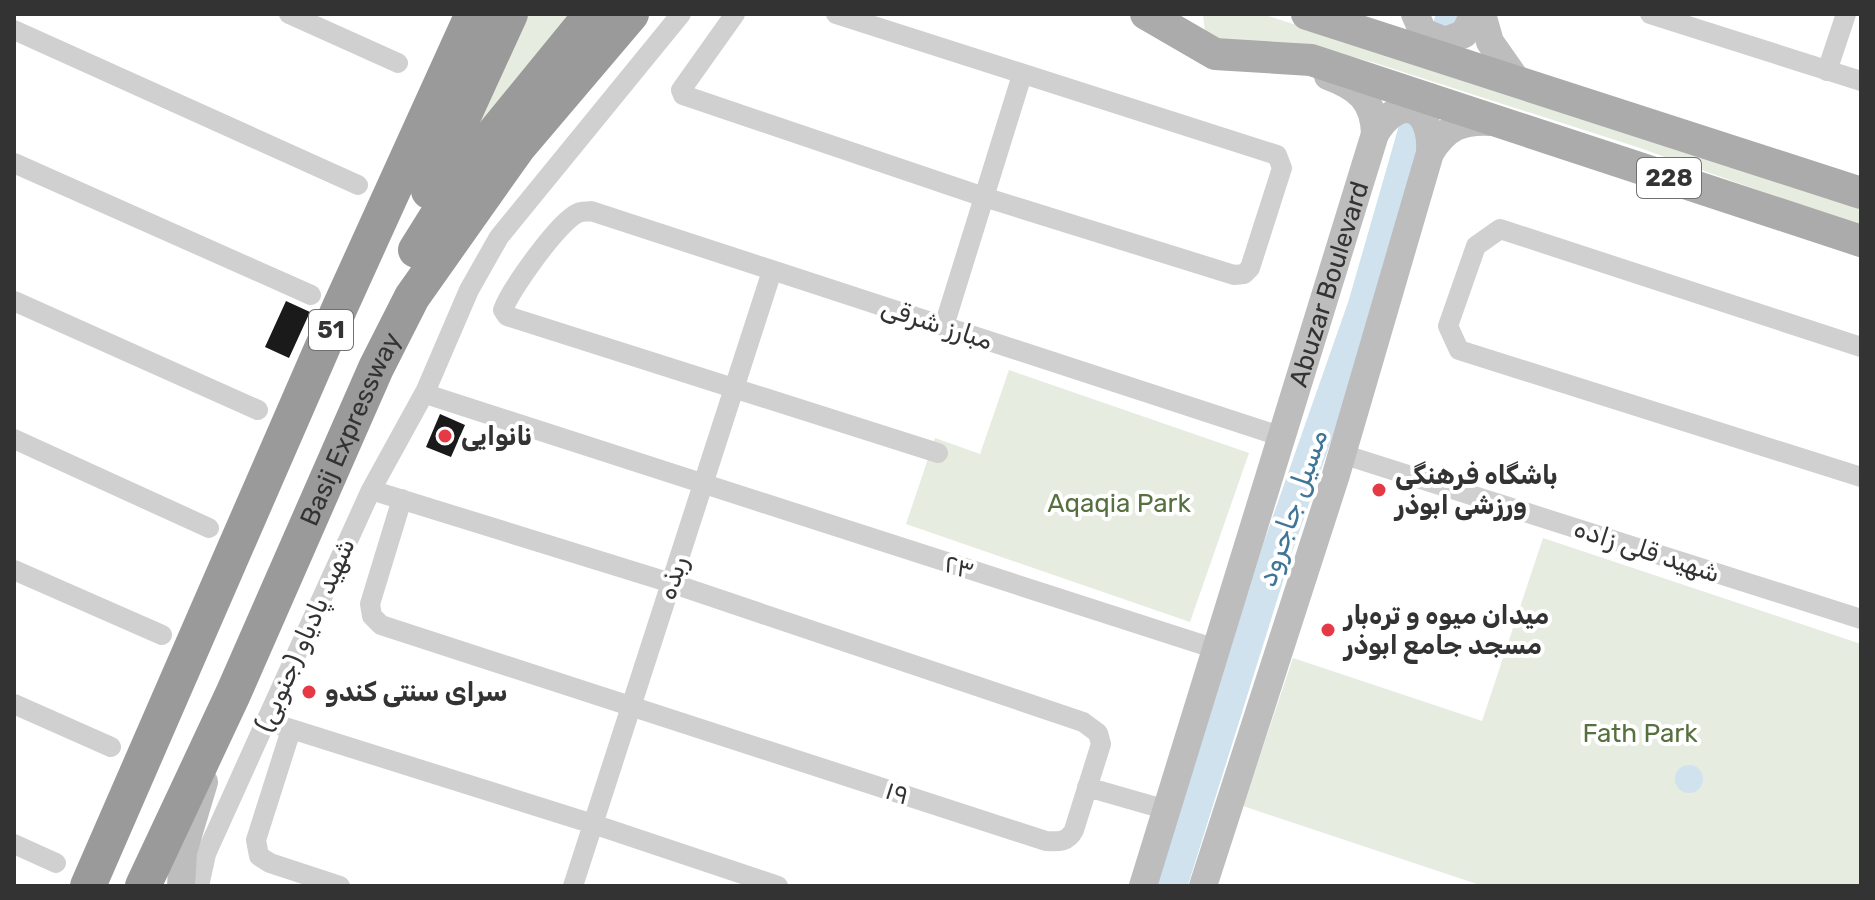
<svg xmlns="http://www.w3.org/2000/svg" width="1875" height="900" viewBox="0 0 1875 900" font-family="Rubik,'Noto Naskh Arabic',sans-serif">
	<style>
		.green { fill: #e6ecdf }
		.water { fill: #cfe2ee }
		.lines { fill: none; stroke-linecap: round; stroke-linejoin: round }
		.river { stroke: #cfe2ee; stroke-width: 30 }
		.building { fill: #1a1a1a }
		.street { stroke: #d0d0d0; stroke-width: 20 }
		.secondary { stroke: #bdbdbd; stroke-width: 28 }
		.primary { stroke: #ababab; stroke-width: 32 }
		.highway { stroke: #9a9a9a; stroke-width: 36 }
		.poi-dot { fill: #e63946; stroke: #fff; stroke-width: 3 }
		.labels { text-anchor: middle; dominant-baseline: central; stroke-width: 8; stroke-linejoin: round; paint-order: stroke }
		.shield { fill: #fff; stroke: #707070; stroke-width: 2 }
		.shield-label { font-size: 24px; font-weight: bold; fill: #333 }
		.street-label { font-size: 26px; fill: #333; stroke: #fff }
		.poi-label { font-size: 26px; font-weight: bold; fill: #333; stroke: #fff; text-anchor: start }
		.park-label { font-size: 26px; fill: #56703f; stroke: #fff }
		.water-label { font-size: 28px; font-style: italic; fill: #3f7597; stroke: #fff }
	</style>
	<rect width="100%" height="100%" fill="#fff"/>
	<path class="green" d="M519,14h65l-139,173z
		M1203,14h59l599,194v19l-224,-80 -262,-84 -67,-18 -83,-1 -20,-11z
		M1009,370l240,83 -59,169 -284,-98 29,-86 45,16z
		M1543,538l318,106v242h-378l-240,-80 50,-148 189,63z"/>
	<path class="water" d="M1675 779a14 14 0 1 1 28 0a14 14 0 1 1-28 0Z"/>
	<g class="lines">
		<path class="river" d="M1446,31l6,-17
			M1172,886l106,-339 85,-242 50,-174"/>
	</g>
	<path class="building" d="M286,301l24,11 -21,46 -24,-11z
		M440,414l25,11 -14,32 -25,-10z"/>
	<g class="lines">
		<path class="street" d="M289,14l109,49
			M735,14l-54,76 2,5 301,102 250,78 10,-1 6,-6 32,-100 -5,-13 -441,-141
			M1650,14l211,67
			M14,30l344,155
			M1827,71l19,-57
			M14,163l297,132
			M14,301l244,109
			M944,326l78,-251
			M1861,347l-361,-118 -24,17 -28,80 11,24 402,127
			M426,390l6,6 784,253
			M14,439l195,89
			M938,453l-431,-137 -4,-6c7,-20 56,-89 75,-97 4,-2 9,-1 13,-2l692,226
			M1342,454l519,165
			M371,490l300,93 412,139 15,11 3,11 -27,86c-6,12 -15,12 -28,11l-665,-216 -9,-9 -2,-12 32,-105
			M14,570l148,65
			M14,704l97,43
			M266,721l327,103 185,62
			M291,730l-35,110 3,16 11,7 70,23
			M1087,787l80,23
			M14,844l42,19
			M199,886l7,-32 60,-133 105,-231 55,-100 43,-100 30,-53 182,-223
			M573,886l199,-615"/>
		<g class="secondary">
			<path d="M1415,14l8,18 22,9 19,-7 10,-20"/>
			<path d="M1482,14l8,28 28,40"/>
			<path d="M1375,134c25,-42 58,-28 55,19"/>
			<path d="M181,886l2,-34 21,-70"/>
			<path id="s1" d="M1143,886l232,-752c-1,-34 -17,-47 -47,-58"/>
			<path d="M1203,886l132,-408 95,-325c16,-26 32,-33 62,-31"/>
		</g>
		<path class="primary" d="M1146,14l69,40 96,6 550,181
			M1307,14l554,179"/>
		<g class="highway">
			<path d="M429,191l81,-177"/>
			<path d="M416,250l55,-88 121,-148"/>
			<path d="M88,886l252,-579 133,-293"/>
			<path id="s2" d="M143,886l90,-192 143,-326 36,-71 106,-150 113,-133"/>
		</g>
	</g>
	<g class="poi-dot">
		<circle cx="445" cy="436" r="8"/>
		<circle cx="1379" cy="490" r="8"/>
		<circle cx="1328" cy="630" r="8"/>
		<circle cx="309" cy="692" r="8"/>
	</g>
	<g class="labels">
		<g class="shield">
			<rect x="1637" y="158" width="64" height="40" rx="6"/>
			<rect x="309" y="310" width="44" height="40" rx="6"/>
		</g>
		<g class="shield-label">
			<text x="1669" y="178">228</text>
			<text x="331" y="330">51</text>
		</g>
		<g class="street-label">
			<text stroke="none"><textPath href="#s1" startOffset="630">Abuzar Boulevard</textPath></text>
			<text transform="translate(937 324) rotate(18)">مبارز شرقی</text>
			<text stroke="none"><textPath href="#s2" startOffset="502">Basij Expressway</textPath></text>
			<text transform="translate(1647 551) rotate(18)">شهید قلی زاده</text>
			<text transform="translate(959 567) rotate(18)">۲۳</text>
			<text transform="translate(673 578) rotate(-72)">ربذه</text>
			<text transform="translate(305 635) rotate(-66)">شهید پادیاو (جنوبی)</text>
			<text transform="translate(897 793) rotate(18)">۱۹</text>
		</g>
		<g class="poi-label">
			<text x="461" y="436">نانوایی</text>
			<text x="1395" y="475">باشگاه فرهنگی<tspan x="1395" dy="30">ورزشی ابوذر</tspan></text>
			<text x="1344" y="615">میدان میوه و تره‌بار<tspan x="1344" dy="30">مسجد جامع ابوذر</tspan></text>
			<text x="325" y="692">سرای سنتی کندو</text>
		</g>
		<g class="park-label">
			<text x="1119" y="503">Aqaqia Park</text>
			<text x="1640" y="733">Fath Park</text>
		</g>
		<g class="water-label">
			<text transform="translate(1292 508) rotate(-71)">مسیل جاجرود</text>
		</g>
	</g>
	<rect width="1875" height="900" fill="none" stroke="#333333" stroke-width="32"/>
</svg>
